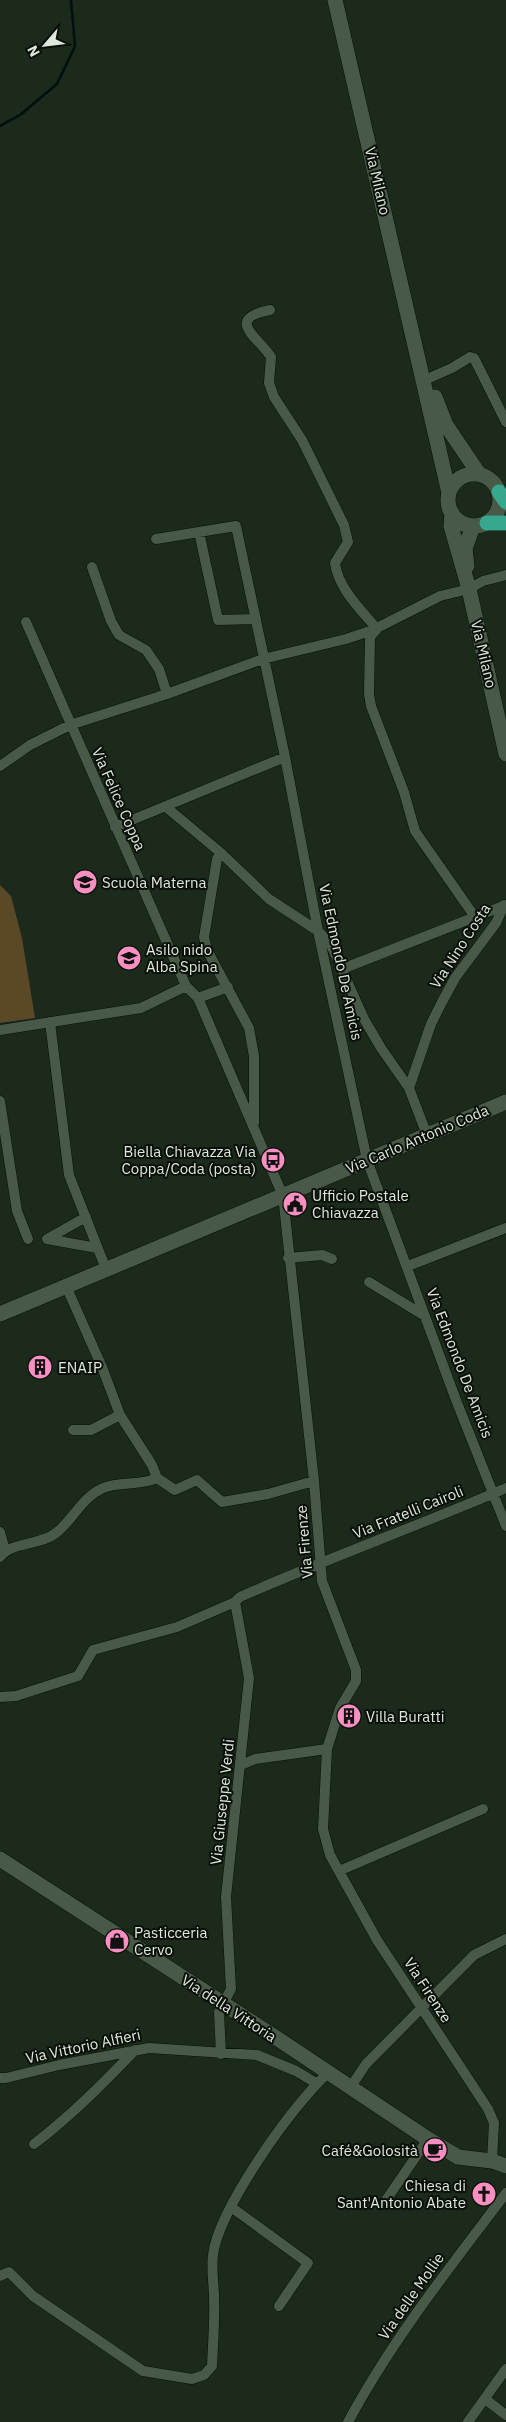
<svg xmlns="http://www.w3.org/2000/svg" width="506" height="2422" viewBox="0 0 506 2422" font-family="'IBM Plex Sans',sans-serif">
	<style>
		.green { fill: #5a4827 }
		.lines { fill: none; stroke-linecap: round; stroke-linejoin: round }
		.stream { stroke: #000f10; stroke-width: 2.5 }
		.street-casing { stroke: #051205; stroke-width: 11 }
		.secondary-casing { stroke: #051205; stroke-width: 16 }
		.highway-casing { stroke: #051205; stroke-width: 16 }
		.street { stroke: #485947; stroke-width: 10 }
		.secondary { stroke: #485947; stroke-width: 15 }
		.highway { stroke: #39a78d; stroke-width: 15 }
		.labels { text-anchor: middle; dominant-baseline: central; stroke-width: 4; stroke-linejoin: round; paint-order: stroke }
		.street-label { font-size: 15px; fill: #dee8dd; stroke: #0a1009 }
		.poi-label { font-size: 15px; fill: #dee8dd; stroke: #0a1009; text-anchor: start }
	</style>
	<rect width="100%" height="100%" fill="#1b2a1a"/>
	<path class="green" d="M0,885l11,11 11,42 13,80 -35,5z"/>
	<g class="lines">
		<path class="stream" d="M0,126l20,-11 37,-31 18,-38 -4,-46"/>
		<defs>
			<path id="street" d="M270,310c-46,9 -12,27 1,47l-2,26 5,14 28,43 42,85 4,17 -13,21c3,25 26,47 42,66l-7,8 -1,57 2,12 33,86 11,39 60,86
				M427,379l25,-11 18,-11 4,1 32,64
				M199,532l19,88 38,-1
				M156,539l80,-13 49,231 33,174 49,229 89,240 50,126
				M92,567l19,54 8,14 27,15 13,19 8,25
				M26,622l160,364 12,12 85,198 31,285 8,100 34,89v11l-16,27 -13,41 -4,80 7,26 47,85 111,169 6,14 -2,38
				M0,766l30,-21 40,-20 97,-31 96,-35 83,-20 27,-9 67,-34 29,-7 14,-8 23,-6
				M166,807l55,46 48,46 49,32 13,14 33,74 17,29 28,40 18,47
				M115,827l170,-70
				M221,853l-4,6 -13,78 3,13 42,78 5,28v67
				M342,969l164,-64
				M198,998l30,-11
				M50,1022l19,153 37,94
				M0,1030l141,-22 45,-22
				M409,1088l22,-64 11,-22 13,-24 41,-55 8,-18
				M0,1101l17,110 11,28
				M47,1239l50,9
				M47,1239l39,-22
				M288,1258l34,-3 10,4
				M408,1266l98,-38
				M369,1282l56,34
				M66,1286l36,81 18,48 32,50 5,13
				M73,1430h18l29,-15
				M157,1478l18,12 22,-10 25,22 46,-8 46,-13
				M0,1532l5,18
				M0,1557c12,-16 40,-11 56,-24 18,-14 25,-35 47,-45 17,-7 37,-2 54,-10
				M235,1602l5,-5c88,-39 178,-71 266,-109
				M0,1697l16,-1 62,-20 15,-26 84,-23 58,-25 14,76 -23,219 5,92 -12,23 2,42
				M241,1765l14,-6 72,-10
				M339,1871l144,-62
				M0,2078h6l53,-13 90,-17 108,7 39,16 20,12
				M350,2088l16,-24 108,-109 32,-16
				M34,2144c37,-28 69,-60 101,-94
				M384,2203l44,-64
				M231,2207l77,56 -29,43
				M0,2276l9,-4 24,24 110,75 49,8 12,-4 8,-9c1,-23 3,-46 2,-69 0,-13 -3,-28 -1,-42 5,-45 80,-151 115,-182
				M485,2399l21,16
				M348,2422c44,-82 102,-155 158,-229
				M468,2422l38,-53"/>
			<path id="secondary" d="M335,0l114,493
				M435,397l11,28 33,49
				M448 500a26 26 0 1 1 52 0a26 26 0 1 1-52 0Z
				M452,513l-1,13 18,63 37,165
				M467,566l-2,-17 8,-23
				M0,1314l506,-212
				M0,1859l275,178 153,102 30,18 34,4 14,5"/>
			<path id="highway" d="M499,492l7,10
				M487,523h19"/>
		</defs>
		<use href="#street" class="street-casing"/>
		<use href="#secondary" class="secondary-casing"/>
		<use href="#highway" class="highway-casing"/>
		<use href="#street" class="street"/>
		<use href="#secondary" class="secondary"/>
		<use href="#highway" class="highway"/>
	</g>
	<defs>
		<symbol id="school-disc" viewBox="-11 -11 22 22"><circle r="9.5" fill="#fc8fc2" stroke="#0a1009"/><path d="M0-5L7-2L0 1L-7-2ZM-4 1L0 2.5L4 1V4Q0 6-4 4Z" fill="#111"/></symbol>
		<symbol id="bus-disc" viewBox="-11 -11 22 22"><circle r="9.5" fill="#fc8fc2" stroke="#0a1009"/><path d="M-5-6H5V4H4V6H2V4H-2V6H-4V4H-5ZM-3.5-4V0h7V-4ZM-3.5 1.2v1.5H-2V1.2ZM2 1.2v1.5H3.5V1.2Z" fill="#111"/></symbol>
		<symbol id="civic-disc" viewBox="-11 -11 22 22"><circle r="9.5" fill="#fc8fc2" stroke="#0a1009"/><path d="M-.6-6.5H3V-4.5H.6V-3L4-1V1h2V6H-6V1h2V-1L-.6-3ZM-1.2 2.5V6h2.4V2.5Z" fill="#111"/></symbol>
		<symbol id="building-disc" viewBox="-11 -11 22 22"><circle r="9.5" fill="#fc8fc2" stroke="#0a1009"/><path d="M-4-6H4V6H1V3H-1V6H-4ZM-2.5-4.3h1.7v1.8h-1.7ZM.8-4.3h1.7v1.8H.8ZM-2.5-1h1.7V.8h-1.7ZM.8-1h1.7V.8H.8Z" fill="#111"/></symbol>
		<symbol id="shop-disc" viewBox="-11 -11 22 22"><circle r="9.5" fill="#fc8fc2" stroke="#0a1009"/><path d="M-5-2.5h2.3a2.7 3.5 0 0 1 5.4 0H5L5.5 6h-11ZM-1.5-2.5h3a1.5 2.3 0 0 0-3 0Z" fill="#111"/></symbol>
		<symbol id="cafe-disc" viewBox="-11 -11 22 22"><circle r="9.5" fill="#fc8fc2" stroke="#0a1009"/><path d="M-5.5-4.5H6V0H3Q3 3.5 0 3.5H-2.5Q-5.5 3.5-5.5 0ZM3-3.2v2h1.7v-2ZM-6 4.5H4V6H-6Z" fill="#111"/></symbol>
		<symbol id="church-disc" viewBox="-11 -11 22 22"><circle r="9.5" fill="#fc8fc2" stroke="#0a1009"/><path d="M-1.2-6h2.4v3.5h3.3v2.4h-3.3V6h-2.4V-.1h-3.3v-2.4h3.3Z" fill="#111"/></symbol>
	</defs>
	<g fill-rule="evenodd">
		<use href="#school-disc" x="71" y="868" width="28" height="28"/>
		<use href="#school-disc" x="115" y="944" width="28" height="28"/>
		<use href="#bus-disc" x="259" y="1146" width="28" height="28"/>
		<use href="#civic-disc" x="281" y="1190" width="28" height="28"/>
		<use href="#building-disc" x="26" y="1353" width="28" height="28"/>
		<use href="#building-disc" x="335" y="1702" width="28" height="28"/>
		<use href="#shop-disc" x="103" y="1927" width="28" height="28"/>
		<use href="#cafe-disc" x="421" y="2136" width="28" height="28"/>
		<use href="#church-disc" x="470" y="2180" width="28" height="28"/>
	</g>
	<g class="labels">
		<g class="street-label">
			<text transform="translate(378 181) rotate(77)">Via Milano</text>
			<text transform="translate(484 654) rotate(77)">Via Milano</text>
			<text transform="translate(119 799) rotate(66)">Via Felice Coppa</text>
			<text transform="translate(460 946) rotate(-57)">Via Nino Costa</text>
			<text transform="translate(341 962) rotate(78)">Via Edmondo De Amicis</text>
			<text transform="translate(417 1139) rotate(-23)">Via Carlo Antonio Coda</text>
			<text transform="translate(460 1363) rotate(69)">Via Edmondo De Amicis</text>
			<text transform="translate(408 1512) rotate(-22)">Via Fratelli Cairoli</text>
			<text transform="translate(304 1542) rotate(-95)">Via Firenze</text>
			<text transform="translate(222 1802) rotate(-84)">Via Giuseppe Verdi</text>
			<text transform="translate(428 1990) rotate(57)">Via Firenze</text>
			<text transform="translate(229 2008) rotate(33)">Via della Vittoria</text>
			<text transform="translate(83 2046) rotate(-12)">Via Vittorio Alfieri</text>
			<text transform="translate(411 2296) rotate(-55)">Via delle Mollie</text>
		</g>
		<g class="poi-label">
			<text x="102" y="882">Scuola Materna</text>
			<text x="146" y="949">Asilo nido<tspan x="146" dy="17">Alba Spina</tspan></text>
			<text x="256" y="1151" text-anchor="end">Biella Chiavazza Via<tspan x="256" dy="17">Coppa/Coda (posta)</tspan></text>
			<text x="312" y="1195">Ufficio Postale<tspan x="312" dy="17">Chiavazza</tspan></text>
			<text x="58" y="1367">ENAIP</text>
			<text x="366" y="1716">Villa Buratti</text>
			<text x="134" y="1932">Pasticceria<tspan x="134" dy="17">Cervo</tspan></text>
			<text x="418" y="2150" text-anchor="end">Café&amp;Golosità</text>
			<text x="466" y="2185" text-anchor="end">Chiesa di<tspan x="466" dy="17">Sant'Antonio Abate</tspan></text>
		</g>
	</g>
	<g transform="translate(45 45) rotate(242)" stroke="#0a1009" stroke-width="4" paint-order="stroke">
	<path d="M0-4L9 19L0 12L-9 19Z" fill="#dee8dd"/>
	<text y="-8" font-size="14" font-weight="bold" text-anchor="middle" fill="#dee8dd">N</text>
	</g>
</svg>
